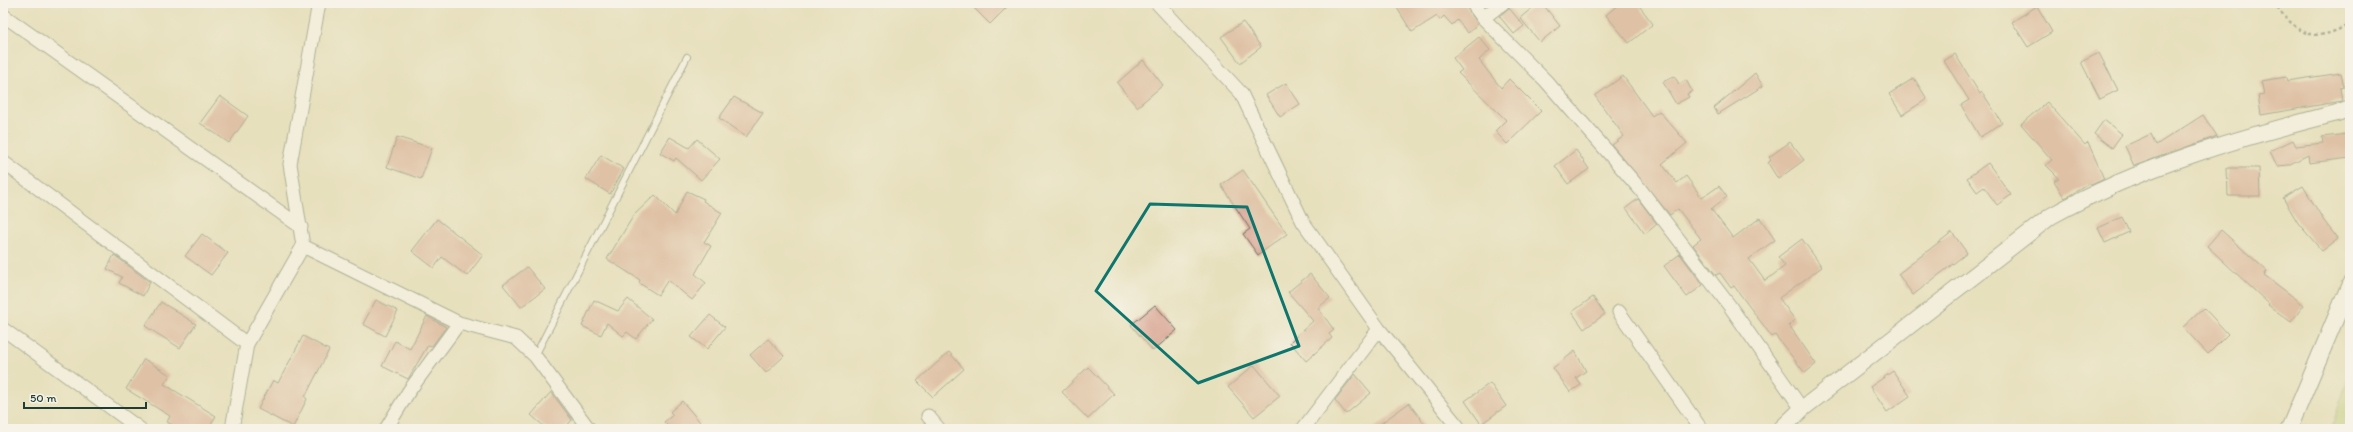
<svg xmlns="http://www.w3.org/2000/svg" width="2353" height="432" viewBox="0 0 2353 432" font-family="Itim,sans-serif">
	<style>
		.green { fill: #b7cc70; stroke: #6b8452 }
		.building { fill: #d69d8a }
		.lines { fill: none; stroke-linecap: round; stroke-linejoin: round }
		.service-casing { stroke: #657664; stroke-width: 8 }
		.minor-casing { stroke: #657664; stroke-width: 15 }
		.tertiary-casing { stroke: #657664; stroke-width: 18 }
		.path { stroke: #657664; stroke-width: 2.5; stroke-dasharray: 3 3; stroke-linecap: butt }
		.service { stroke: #fff; stroke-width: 6 }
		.minor { stroke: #fff; stroke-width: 13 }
		.tertiary { stroke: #fff; stroke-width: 16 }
		.marked { fill: none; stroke: #0f766e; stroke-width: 3; stroke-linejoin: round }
	</style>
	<rect width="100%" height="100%" fill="#f7f3e8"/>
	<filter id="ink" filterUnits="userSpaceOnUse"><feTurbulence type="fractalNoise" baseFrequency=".025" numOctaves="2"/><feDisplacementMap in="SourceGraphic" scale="8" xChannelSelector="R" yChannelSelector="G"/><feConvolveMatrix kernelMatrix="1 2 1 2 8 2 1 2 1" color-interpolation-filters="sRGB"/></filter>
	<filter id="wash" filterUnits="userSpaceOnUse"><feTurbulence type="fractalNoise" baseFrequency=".012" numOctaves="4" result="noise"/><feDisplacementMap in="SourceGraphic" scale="16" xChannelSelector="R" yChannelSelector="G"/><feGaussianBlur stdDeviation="0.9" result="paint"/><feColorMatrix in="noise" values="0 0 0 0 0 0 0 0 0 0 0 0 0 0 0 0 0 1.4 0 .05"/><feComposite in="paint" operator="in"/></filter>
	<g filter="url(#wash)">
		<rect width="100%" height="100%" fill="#e7e0bd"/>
		<path class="green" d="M2350,373v56h-19z"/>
		<g id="blocks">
			<path class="building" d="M969,3h42l-21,21z
				M1405,3h59l14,21 -10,9 -11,-13 -5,5 -8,-9 -4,4 -3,-4 -25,16 -15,-24z
				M1538,3h4l18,23 -20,16 -20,-24z
				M1620,3h17l16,21 -24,19 -23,-28z
				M2037,6l15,26 -24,15 -16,-25z
				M1509,8l15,18 -10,8 -15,-18z
				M1243,22l18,25 -21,16 -19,-26z
				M1479,37l11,13 -11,10 22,28 8,-9 32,32 -34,33 -12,-13 11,-11 -48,-47 4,-3 -9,-12z
				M2099,53l19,37 -18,9 -19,-37z
				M1955,54l25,40 2,-2 20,31 -22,14 -19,-32 8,-5 -25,-39z
				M1143,60l20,25 -26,22 -20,-24z
				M1755,73l8,13 -45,28 -4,-6z
				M2341,73l3,14 -4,1 2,13 -81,14 -3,-20 6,-1 -3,-13 25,-4 1,4z
				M1623,76l29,40 7,-5 28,32 -25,21 15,19 9,-7 16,22 17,-12 8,11 -16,12 22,29 27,-20 15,22 -26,19 16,22 20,-15 -7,-9 24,-18 20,28 -43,31 16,22 -6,5 27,39 -11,9 -30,-38 -3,2 -38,-51 -3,2 -11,-15 -4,2 -23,-30 8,-6 -23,-30 -8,6 -58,-70 12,-9 -29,-40z
				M1674,76l5,8 7,-4 6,11 -5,3 2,3 -13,7 -13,-22z
				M1914,78l13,21 -25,16 -13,-21z
				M1286,83l14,21 -20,13 -14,-22z
				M220,96l28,20 -19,27 -29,-20z
				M734,97l29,16 -17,24 -27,-19z
				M2047,102l38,43 3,-3 16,37 -13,6 -1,-2 -25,15 -11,-17 5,-3 -13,-13 6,-5 -31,-36z
				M2203,115l14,21 -83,30 -9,-20 26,-12 5,11z
				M2104,120l18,14 -10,14 -18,-14z
				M2347,134l3,24 -41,5 -1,-8 -20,10 -11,1 -7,-15 23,-11 3,6 27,-3 -1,-6z
				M397,137l35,11 -11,31 -34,-12z
				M670,137l19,11 8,-9 23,20 -19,21 -25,-22 -2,3 -14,-8z
				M1790,142l14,18 -26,19 -10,-16 3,-3 -2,-3z
				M1576,150l13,19 -21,15 -13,-18z
				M601,155l23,14 -14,25 -24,-15z
				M1988,163l23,32 -14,10 -13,-18 -7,5 -10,-14z
				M2227,168h32l1,28h-32z
				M1243,170l44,64 -29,21 -15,-21 7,-5 -29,-44z
				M2303,186l21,35 14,18 -16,12 -24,-28 -15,-25z
				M687,191l17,8 -1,2 19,12 -18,29 7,4 -16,28 11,9 -14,17 -24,-20 -10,15 -19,-12 1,-3 -33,-21 27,-44 21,-20 20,20z
				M1638,199l19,25 -12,10 -19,-26z
				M2122,217l7,15 -24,11 -7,-15z
				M437,219l46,36 -16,21 -25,-19 -8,11 -22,-17z
				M2221,230l46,41 -3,4 40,30 -13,17 -23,-17 1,-1 -62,-58z
				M1952,232l15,21 -54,42 -15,-21z
				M202,234l26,19 -17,22 -26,-19z
				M1680,254l23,31 -16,12 -23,-31z
				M114,255l36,27 -7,14 -24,-13 3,-6 -15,-8z
				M527,267l18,22 -24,18 -18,-22z
				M1310,274l20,24 -12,10 16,22 -5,4 3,4 -26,23 -16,-19 23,-21 -25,-29z
				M1593,297l12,17 -21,15 -12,-17z
				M628,299l24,20 -16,20 -9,-7 -4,4 -16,-13 -6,12 -19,-9 12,-26 24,11z
				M376,300l22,11 -13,25 -22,-12z
				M161,302l35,22 -16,24 -35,-22z
				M1155,305l22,25 -24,21 -22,-26z
				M2204,308l24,26 -20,20 -25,-27z
				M710,315l15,12 -18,22 -16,-12z
				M427,316l19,11 -14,19 -4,-1 -20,34 -26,-13 13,-25 15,8z
				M303,336l26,14 -24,47 2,2 -14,28 -35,-18 15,-29 5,3z
				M768,339l16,17 -18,17 -16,-18z
				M1575,351l11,20 -10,7 5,7 -11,7 -17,-24z
				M949,352l15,17 -31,28 -16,-16z
				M144,359l26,16 -6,9 52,32 -8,13h-29l-12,-7 3,-6 -44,-27z
				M1254,365l26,31 -26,21 -26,-30z
				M1088,367l26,27 -26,25 -26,-27z
				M1893,371l17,25 -23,16 -17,-25z
				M1355,374l16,19 -25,21 -11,-14z
				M1490,383l16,23 -25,18 -16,-23z
				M551,392l21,28 -8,9h-17l-16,-14z
				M682,401l18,21 -9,7h-20l-7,-7 9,-7 -3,-3z
				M1409,403l19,26h-55z"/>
		</g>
	</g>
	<g filter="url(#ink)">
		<use href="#blocks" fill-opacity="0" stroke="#657664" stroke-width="1"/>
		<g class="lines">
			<defs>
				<path id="service" d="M535,356l152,-299"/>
				<path id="minor" d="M319,3l-29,161 13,82 156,77 57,15 19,18 54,73
					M1157,3l84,90 62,129 76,107 81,100
					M1472,3l11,15 63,63 94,108 89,116 73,104
					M3,15l298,212
					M1483,18l20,-15
					M3,162l244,182
					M1619,312l82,117
					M3,329l137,100
					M928,416l11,13
					M232,429l15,-85 56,-98
					M386,429l23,-38 50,-68
					M1303,429l76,-100"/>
				<path id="tertiary" d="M1781,429l21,-20 249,-193c90,-50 187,-78 286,-103l13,-5
					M2289,429l61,-145"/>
			</defs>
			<use href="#service" class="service-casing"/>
			<use href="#minor" class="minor-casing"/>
			<use href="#tertiary" class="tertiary-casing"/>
			<path class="path" d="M2273,3c26,31 38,42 77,21"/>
			<use href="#service" class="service"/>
			<use href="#minor" class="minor"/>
			<use href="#tertiary" class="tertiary"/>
		</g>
	</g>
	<path d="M0 0H2353V432H0ZM1150,204l97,3 52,139 -101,37 -102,-92z" fill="#e7e0bd" fill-opacity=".55" fill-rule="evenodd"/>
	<path class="marked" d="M1150,204l97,3 52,139 -101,37 -102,-92z"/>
	<rect width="2353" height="432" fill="none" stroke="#f7f3e8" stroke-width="16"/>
	<path d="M24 402v6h122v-6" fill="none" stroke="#1f3d34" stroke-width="2"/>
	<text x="30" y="402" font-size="12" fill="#1f3d34" stroke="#f7f3e8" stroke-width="3" paint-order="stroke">50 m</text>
</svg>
